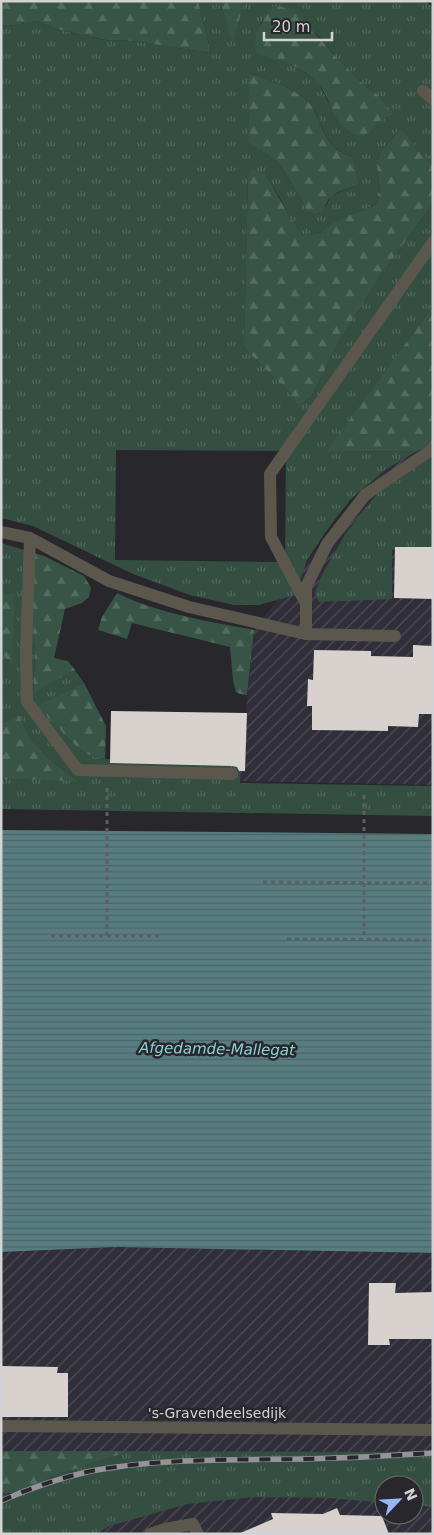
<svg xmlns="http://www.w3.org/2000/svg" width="434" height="1535" viewBox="0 0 434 1535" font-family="'DejaVu Sans',sans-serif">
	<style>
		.industrial { fill: url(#industrial-furrows); fill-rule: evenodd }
		.grass { fill: url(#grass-tufts); fill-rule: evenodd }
		.forest { fill: url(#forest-firs) }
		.water { fill: url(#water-rules) }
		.building { fill: #d8d1ce }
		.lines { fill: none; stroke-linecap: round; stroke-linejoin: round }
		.path { stroke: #5e5d62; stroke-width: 3; stroke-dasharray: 4 4; stroke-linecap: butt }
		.service { stroke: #5c574c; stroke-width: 12 }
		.minor { stroke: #5c574c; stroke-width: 12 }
		.rail-casing { stroke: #949397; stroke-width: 5.5 }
		.rail { stroke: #28272c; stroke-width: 4; stroke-dasharray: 11; stroke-linecap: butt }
		.labels { text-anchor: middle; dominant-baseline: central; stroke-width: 5; stroke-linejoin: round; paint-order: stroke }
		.street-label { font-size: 14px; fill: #d3d2d5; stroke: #28272c }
		.water-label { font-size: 15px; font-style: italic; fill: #8ad2d8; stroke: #28272c }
	</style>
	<defs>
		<pattern id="industrial-furrows" width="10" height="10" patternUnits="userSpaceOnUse" patternTransform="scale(1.25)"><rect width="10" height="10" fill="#302e39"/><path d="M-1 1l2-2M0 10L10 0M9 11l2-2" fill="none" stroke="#4d4b55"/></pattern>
		<pattern id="grass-tufts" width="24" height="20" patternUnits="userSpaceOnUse" patternTransform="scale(1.25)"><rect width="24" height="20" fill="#344f42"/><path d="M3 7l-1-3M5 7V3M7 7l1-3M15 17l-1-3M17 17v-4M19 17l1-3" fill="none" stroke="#50675c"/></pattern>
		<pattern id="forest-firs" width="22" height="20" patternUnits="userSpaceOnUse" patternTransform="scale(1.25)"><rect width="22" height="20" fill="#375446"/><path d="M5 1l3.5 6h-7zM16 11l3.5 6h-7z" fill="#536c60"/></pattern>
		<pattern id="water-rules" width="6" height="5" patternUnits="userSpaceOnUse" patternTransform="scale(1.25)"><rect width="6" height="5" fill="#577d80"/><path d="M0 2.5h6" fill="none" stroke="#4d6466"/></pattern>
	</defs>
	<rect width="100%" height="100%" fill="#28272c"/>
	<path class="industrial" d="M433,442v343l-194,-4 15,-151 132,-169z
		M115,1247l318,6v281h-432v-282zM384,1485h30v30h-30z"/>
	<path class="grass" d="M198,1h22l13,43 11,-43h181l8,6v158l-17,-16 -5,-10 -10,-11 -21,24 -3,13 3,26 -3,13 -38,16 -13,10 -13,5h-10l-12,-15 -11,-22 -15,-25 -17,2 -4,171 3,5 45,44h20l25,-50 43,-69 49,-67 4,-7v104l-106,146 90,-1 -31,18 -35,30 -24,31 -20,30 -12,35 -36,10h-25l-44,-10 -57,-21 -100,-48 -32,-8v-493l8,1 28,-5 19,8 49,11 28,1 78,12zM273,7l44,27 21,25 26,26 14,10 11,13 6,6 -17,8 -9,12 -8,3 -14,-7 -9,-9 -20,-39 -16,-12 -16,-8 -26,-38zM250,73c15,4 52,18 61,32 14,22 13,43 42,52l6,27 -28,12 -5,10 -20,4 -7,-15 -21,-33 -30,-19zM116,450l170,1 -1,111 -170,-2z
		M433,458v92h-41v49l-72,3 -3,-3 -2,-6 8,-20 23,-40 31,-39 52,-35z
		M1,543l30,9 4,108 -2,32 42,-22 9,13 -46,23 37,39 11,9 19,5 136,5 -1,19 193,3v30l-432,-7v-30l76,1 -31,-24 -16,-18 -11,-23 -18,9v-71l10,11 4,-70h-14z
		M125,1451l308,1v55l-19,-2v-20h-30v18l-53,-5 -77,-1 -67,7 -78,22 -13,8h-95v-32l55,-27 68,-22z"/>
	<path class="forest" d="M1,1h197l13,52 -78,-12 -27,-1 -50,-11 -19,-8 -28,5 -8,-1z
		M220,1h24l-11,44z
		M273,6l21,3 44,50 26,26 14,10 11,13 6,6 -17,8 -9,12 -8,3c-5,-2 -10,-4 -14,-7 -16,-11 -17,-35 -31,-49 -16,-16 -38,-21 -59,-28 -6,-18 6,-33 16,-47z
		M249,73c16,4 53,18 62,32 13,21 13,44 42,52l6,27c-6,3 -23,8 -27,12 -7,5 -4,13 -16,18l-10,-4 -7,-15 -21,-33 -30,-19z
		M401,128l10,11 5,10 17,16v37l-4,7 -49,67 -43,69 -25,50 -14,10 -6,-10 -45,-44 -3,-5 4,-171 3,-6 14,4c13,21 22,43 38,62 20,1 21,-7 36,-15 11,-6 26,-10 38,-16l3,-13 -3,-26 3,-13z
		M433,306v138l-16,7 -91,1z
		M31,552l13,4 40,20 7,12 -2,9 -7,6 -17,6 -11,49 14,3 7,9 -42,23 2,-33 -4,-80z
		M117,593c42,21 91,28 137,37l-7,65 -7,-1 -4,-2 -3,-12 -3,-33 -98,-24 -5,16 -29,-9 4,-13z
		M1,594h14l-3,71 -11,-12z
		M84,683l22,43 -1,33 -19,-5 -11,-9 -38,-39z
		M19,715l11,23 16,18 32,25 -77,-2v-55z
		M1,1451h124l-1,2 -68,22 -38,18h-17z"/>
	<path class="water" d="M1,830l432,4v419l-318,-6 -114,5z"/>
	<path class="building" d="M395,547h38v52l-39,-1z
		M413,645l20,1v68h-14l-1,13 -30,-1v5l-76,-1v-24h-5l1,-27 5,1 1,-30 57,1v5l42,1z
		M111,711l136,2 -2,58h-6l-2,-4 -5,-1 -122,-3z
		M369,1283h27l-1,10 38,-1v47h-44l1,6h-22z
		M1,1366l57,1 -1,6h11v44h-67z
		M337,1508l3,7 42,1 7,18h-151l35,-15 -2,-6 52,1z"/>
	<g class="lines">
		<path class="path" d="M364,795v144
			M263,882l170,1
			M51,936h112
			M107,936v-148
			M287,939l146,1"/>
		<path class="service" d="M423,91l10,8
			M1,532l29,6 79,43 80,26 117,27v-47l21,-43 38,-49 68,-46
			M30,538l-4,115 1,49 51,68 154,4
			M304,600l-33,-63 -1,-63 163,-232
			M306,634l89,2"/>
		<path class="minor" d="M1,1426l432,4
			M150,1534l15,-5 28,-5 5,10"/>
		<defs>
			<path id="rail" d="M1,1501c29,-13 59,-23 90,-30 70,-13 142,-11 213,-12 43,-1 86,-3 129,-6"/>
		</defs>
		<use href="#rail" class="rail-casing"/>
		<use href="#rail" class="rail"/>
	</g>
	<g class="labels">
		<g class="street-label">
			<text x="217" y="1413">'s-Gravendeelsedijk</text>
		</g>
		<g class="water-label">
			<text transform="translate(217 1049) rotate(1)">Afgedamde-Mallegat</text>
		</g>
	</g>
	<rect width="434" height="1535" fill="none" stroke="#d3d2d5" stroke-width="5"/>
	<g transform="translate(399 1500) rotate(65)"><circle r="24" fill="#28272c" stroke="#6c6b70"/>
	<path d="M0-4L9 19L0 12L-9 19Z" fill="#97b6fd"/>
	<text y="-8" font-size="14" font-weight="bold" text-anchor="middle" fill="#d3d2d5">N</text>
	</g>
	<path d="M264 32v8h68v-8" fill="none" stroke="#d3d2d5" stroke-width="2.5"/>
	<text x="272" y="32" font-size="15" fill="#d3d2d5" stroke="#28272c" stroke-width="4" paint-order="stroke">20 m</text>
</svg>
